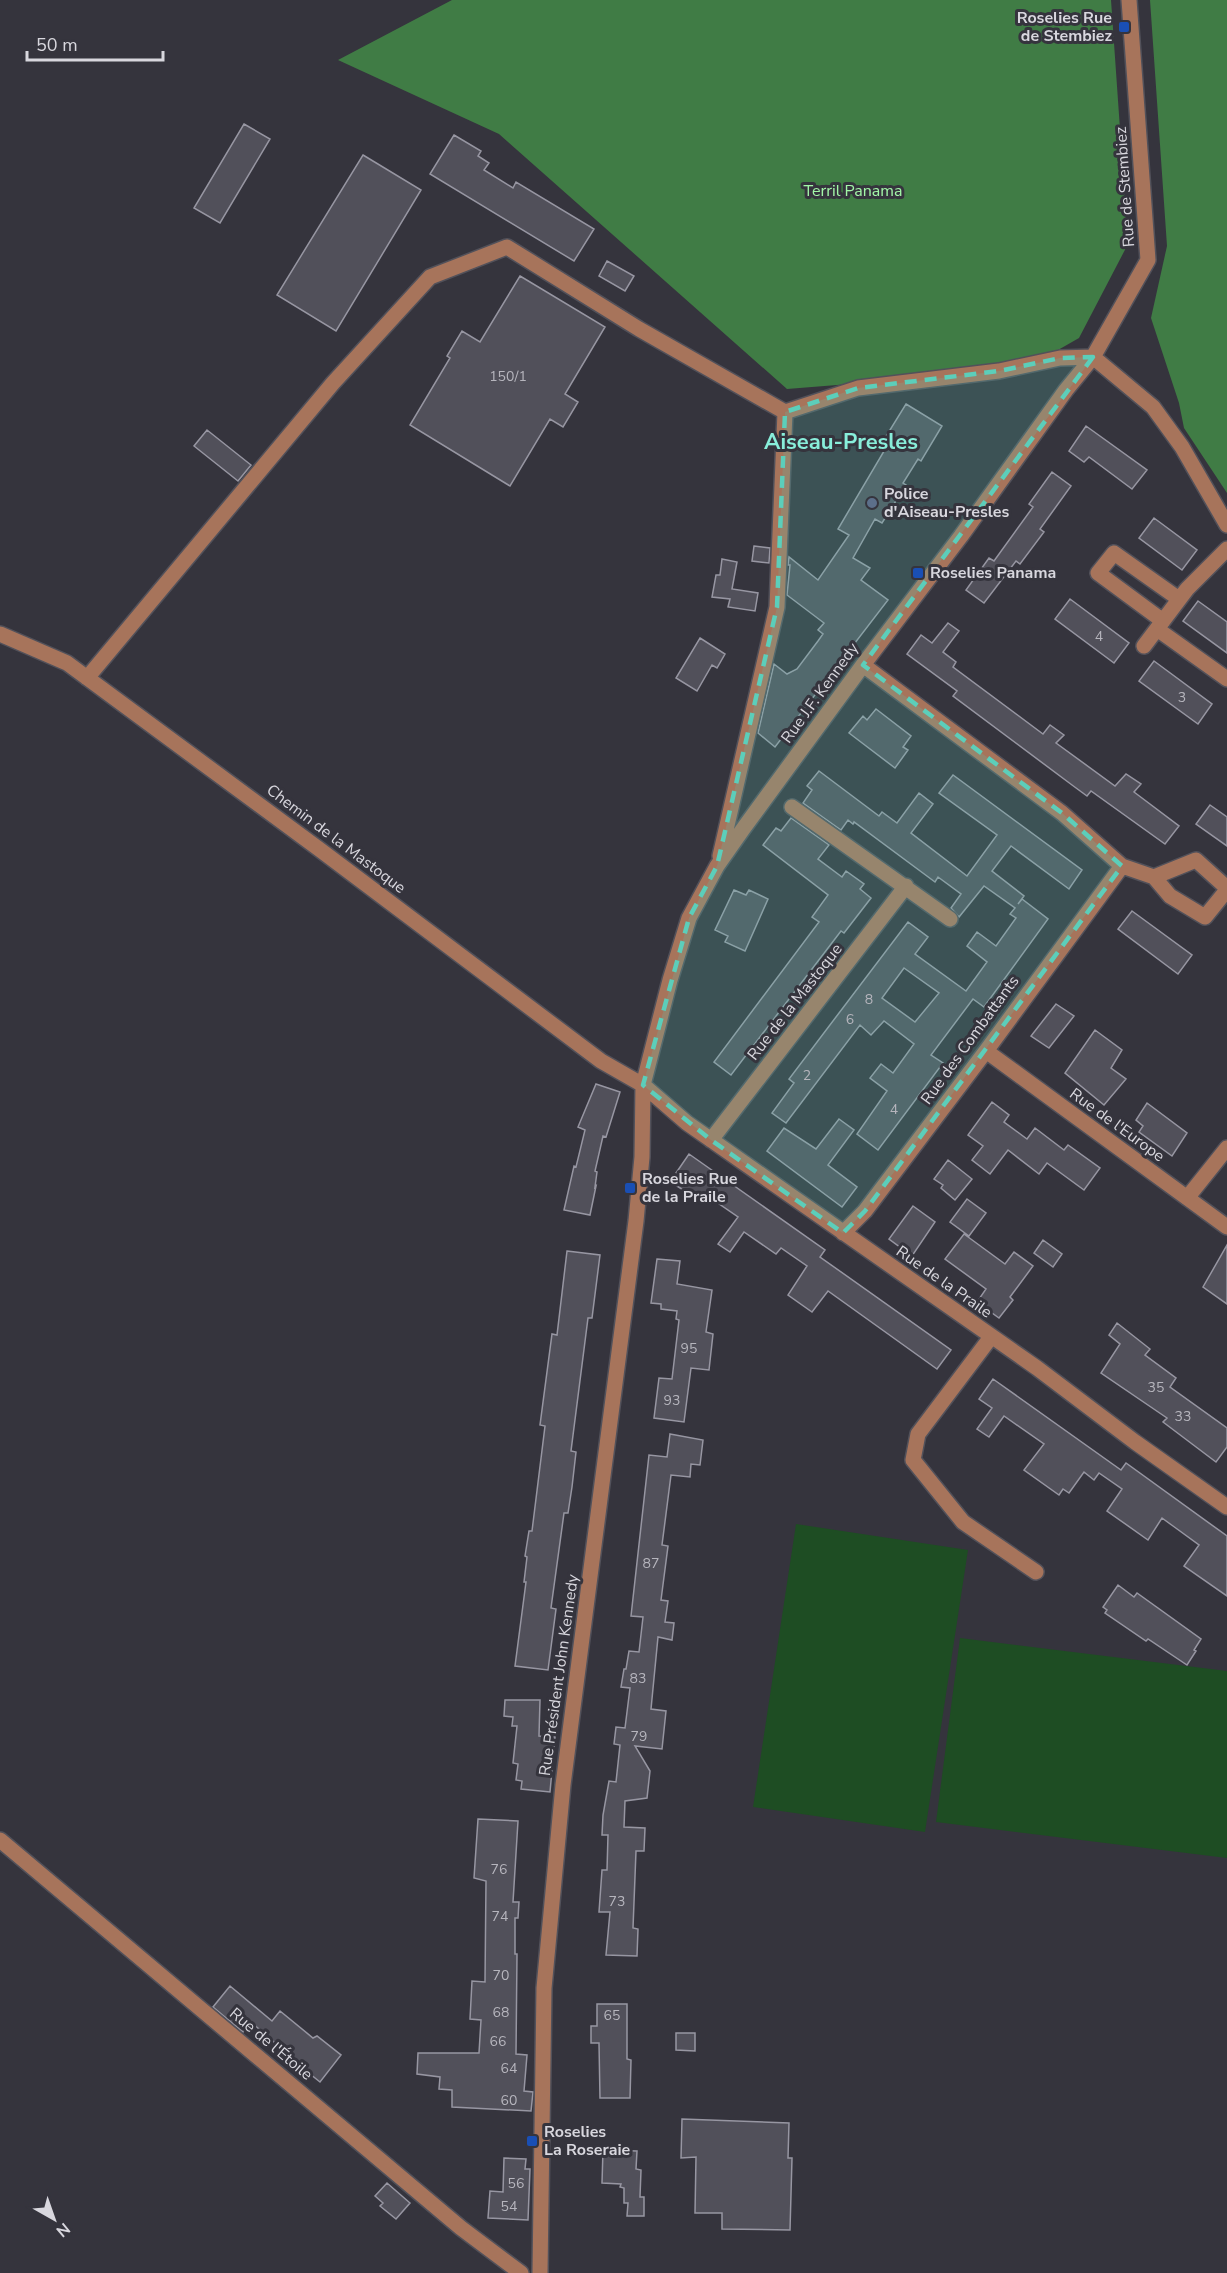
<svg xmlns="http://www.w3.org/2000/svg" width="1227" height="2273" viewBox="0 0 1227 2273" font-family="'Nunito Sans',sans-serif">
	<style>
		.green { fill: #1e4d23 }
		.forest { fill: #407c45 }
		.building { fill: #51505a; stroke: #9796a2; stroke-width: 1.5; fill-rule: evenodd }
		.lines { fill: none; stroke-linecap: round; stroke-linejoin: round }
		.minor-casing { stroke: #52515a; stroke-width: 18 }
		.minor { stroke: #a7745b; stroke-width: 15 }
		.marked { fill: #5cceba; fill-opacity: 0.2; stroke: #5cceba; stroke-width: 4.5; stroke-dasharray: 12 8; stroke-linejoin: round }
		.transit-dot { fill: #1a4fb4; stroke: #35343d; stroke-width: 2 }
		.service-dot { fill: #5c6f8a; stroke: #35343d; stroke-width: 2 }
		.labels { text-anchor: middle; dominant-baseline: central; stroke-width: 6; stroke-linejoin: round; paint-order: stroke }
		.number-label { font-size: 14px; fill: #b6b5bd }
		.poi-label { font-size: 16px; font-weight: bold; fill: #d8d7de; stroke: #35343d; text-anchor: start }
		.street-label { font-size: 16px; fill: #d8d7de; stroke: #35343d }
		.park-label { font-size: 16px; fill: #a2f6a7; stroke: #35343d }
		.district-label { font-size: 22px; font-weight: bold; fill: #88eeda; stroke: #35343d }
	</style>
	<rect width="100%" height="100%" fill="#35343d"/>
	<path class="green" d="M796,1524l172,26 -43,282 -172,-25z
		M960,1638l267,33v187l-291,-36z"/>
	<path class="forest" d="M452,0h659l17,244 -49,94 -56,32 -236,19 -288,-255 -161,-74z
		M1150,0h77v493l-43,-65 -5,-25 -28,-85 16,-72z"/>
	<path class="building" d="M244,124l26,15 -50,84 -26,-15z
		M454,135l27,16 -3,5 11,7 -5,7 29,18 3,-6 78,47 -20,32 -144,-87z
		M363,155l58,35 -85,141 -59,-36z
		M607,261l27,15 -9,15 -26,-15z
		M520,276l85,51 -40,67 13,8 -15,25 -13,-8 -40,67 -100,-61 40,-67 -3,-2 15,-25 18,11z
		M906,404l36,22 -21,35 -3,-2 -15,24 3,2 -24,38 -7,-4 -22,39 17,10 -9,12 27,20 -113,147 -17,-14 16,-69 13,10 10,-5 21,-28 5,-7 -5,-4 6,-7 -37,-28 3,-30h-2l1,-8 29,23 31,-45 -11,-6 52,-88 -5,-3z
		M1086,426l61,44 -15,19 -43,-32 -5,5 -15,-11z
		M207,430l44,35 -13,16 -44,-35z
		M1052,472l19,14 -31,43 4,3 -24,32 -4,-3 -32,42 -18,-13 23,-32 5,3 39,-54 -4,-3z
		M1154,518l43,32 -15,20 -43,-32z
		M754,546l16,2 -1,15 -17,-2z
		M722,559l15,3 -5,27 26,4 -3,18 -27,-4 2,-8 -18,-2 4,-22h4z
		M1070,599l59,44 -15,20 -59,-44z
		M1198,601l29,21v31l-44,-32z
		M948,623l11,8 -16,21 13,10 -3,5 90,67 7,-9 14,10 -8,8 59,43 11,-12 15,10 -7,8 45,34 -14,18 -74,-53 -4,5 -15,-11 -119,-89 4,-5 -50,-37 14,-19 11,8z
		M700,638l25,16 -8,14 -5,-3 -15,26 -21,-13z
		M1154,661l58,43 -14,20 -59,-43z
		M876,709l35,27 -8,11 5,3 -13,18 -46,-35 14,-17 4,4z
		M819,771l60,45 3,-4 15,11 22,-30 14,11 -22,29 56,43 30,-41 -58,-42 14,-18 129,95 -13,19 -58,-43 -19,25 32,25 -6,8 4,-5 26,20 -64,88 -11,-8 -42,56 12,8 -65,87 -21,-16 30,-43 -17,-13 11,-14 12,9 21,-29 -30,-23 -13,14 -11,-10 -74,98 -14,-10 22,-30 -5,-4 119,-157 20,15 -13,17 51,37 21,-29 -20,-16 10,-14 19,14 20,-28 -6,-4 5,-6 -31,-22 -25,31 -8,-9 10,-14 -23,-17 -3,5 -81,-60 -1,2 -5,-4 -7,10 -38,-27 9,-13 -5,-4zM904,968l35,25 -24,29 -33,-24z
		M1210,805l17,12v29l-31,-22z
		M791,818l38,27 -11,14 24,18 4,-6 18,13 -4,5 11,9 -27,35 -3,-2 -110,144 -17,-13 105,-140 -7,-5 16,-22 -65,-50 13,-17 5,3z
		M734,890l12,5 3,-5 19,9 -23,52 -20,-9 3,-6 -13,-6z
		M1132,911l60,44 -14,19 -60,-45z
		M1056,1004l18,12 -25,32 -18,-12z
		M1095,1030l27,20 -11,18 15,11 -22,26 -39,-32z
		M596,1084l24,8 -14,45 -3,-1 -8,35 2,1 -2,15 1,-1 -6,29 -26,-5 10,-44 2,1 9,-37 -7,-3z
		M992,1102l17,13 -5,7 23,17 8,-11 29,22 4,-5 32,23 -16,22 -37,-27 -8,11 -31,-24 -18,24 -18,-14 11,-14 -15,-11z
		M1147,1103l40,30 -15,23 -33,-24 4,-6 -7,-6z
		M839,1119l15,11 -26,35 29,22 -15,20 -75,-56 17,-23 32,21z
		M689,1154l136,96 -5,7 131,93 -14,19 -109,-78 -16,21 -24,-17 19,-29 -26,-18 -5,6 -32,-22 -14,20 -12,-8 20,-27 -32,-22 -5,6 -29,-18 6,-8 -2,-2z
		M948,1160l24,19 -17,21 -14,-12 2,-3 -9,-6z
		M967,1199l19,14 -17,23 -19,-14z
		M913,1206l22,16 -23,34 -23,-17z
		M964,1234l41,30 9,-12 19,14 -23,31 3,3 -14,18 -22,-16 9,-13 -41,-30z
		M1043,1240l19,14 -9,13 -19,-14z
		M1227,1245v59l-24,-17z
		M567,1251l33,4 -8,63h-4l-17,133 5,1 -4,35 -4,26h-4l-13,95 5,1 -8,61 -33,-4 11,-84h-2l3,-25 -2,-1 4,-25h3l13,-105 -5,-1 12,-91 5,1z
		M657,1259l23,2 -3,23 35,6 -6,42 7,2 -4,36 -18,-2 -7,54 -30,-4 5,-40 13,1 7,-59 -3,-1 1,-8 -16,-2v-5l-10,-1z
		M1117,1323l33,26 -5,6 31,23 -6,9 57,41v19l-11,15 -53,-40 4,-4 -66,-45 19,-29 -11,-9z
		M993,1379l128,91 5,-7 101,73v60l-43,-30 15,-21 -26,-19 -11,-8 -14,22 -41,-29 15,-22 -23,-16 -5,7 -10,-8 -15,21 -6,-4 -4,6 -35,-25 20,-26 -40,-28 -15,21 -12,-8 15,-21 -13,-9z
		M670,1434l33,6 -3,25 -9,-1 -1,13 -19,-2 -9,70 6,1 -7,54 7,1 -3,21 9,1 -2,17 -14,-3 -7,72 15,2 -4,38 -27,-3 15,25 -3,27 -22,3 -1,26 21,1 -1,23h-8l-3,77 5,1 -1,27 -31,-1 4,-43h-11l3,-42h5l1,-35h-6l1,-20 6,-34 7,1 4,-37 -6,-1 2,-17 9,1 5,-40 -9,-1 3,-18h2l3,-18 10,1 4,-35 -12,-1 18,-161 18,2z
		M1118,1585l16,12 3,-4 64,46 -7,11 2,1 -9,14 -39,-26 -2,2 -41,-28 2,-3 -4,-3z
		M505,1700h35l-1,36 16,1 -5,55 -29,-3 1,-8 -6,-1 2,-16 -5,-1 4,-37h-5l1,-9 -9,-1z
		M478,1819l40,2 -5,81h6l-1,16h-3v36h2l-1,100 11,1 -3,36 9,1 -2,19 -79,-4v-17l-13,-1 1,-12 -23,-3 1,-21h61l2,-33 -11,-1 2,-38 13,1 1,-101 -12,-3z
		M230,1986l42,35 8,-10 33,27 4,-2 24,19 -21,27 -46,-37 1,-2 -24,-21 -8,10 -30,-25z
		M597,2004h30v55l4,1 -1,38h-30l-1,-55h-8v-17h6z
		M676,2033h19v18l-19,-1z
		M682,2119l107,4 -1,35h4l-2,72 -68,-1v-16h-27l1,-56 -15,1z
		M603,2150l34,1 -1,18 5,1 -1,27h4v19h-17l1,-13h-4v-15l-4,-1 1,-3 -19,-1z
		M504,2158l22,1 -1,10h5l-2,51 -40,-2 2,-27 13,1z
		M387,2183l23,20 -14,16 -16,-13 3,-3 -8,-7z"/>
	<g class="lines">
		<defs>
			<path id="minor" d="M1093,357l60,50 29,40 45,78
				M1163,621l-65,-48 16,-20 65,46
				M1157,629l70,50
				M0,634l67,29 252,186 282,212 42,24 44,38 350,245 98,74 92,65
				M1144,646l43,-57 40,-40
				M87,678l246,-295 97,-106 77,-30 132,82 146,83
				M792,807l158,112
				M720,856l57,-249 8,-195 73,-24 141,-17 61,-13 33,-1
				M1122,866l32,11 16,19 35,21 22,-27
				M1154,877l42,-17 31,28
				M986,1051l241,176
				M711,1140l195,-254
				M1187,1198l40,-50
				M843,1233l22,-22 121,-160 136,-185 -60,-53 -199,-148
				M991,1337l-73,97 -5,26 50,62 73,50
				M0,1840l461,388 60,45
				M540,2273l4,-285 19,-203 73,-564 6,-64 1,-72 27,-105 19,-62 28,-52 26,-37 120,-164 98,-129 105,-146 27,-33 55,-97 -19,-260"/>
		</defs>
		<use href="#minor" class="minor-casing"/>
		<use href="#minor" class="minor"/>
	</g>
	<path class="marked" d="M1093,357l-230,308 199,148 60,53 -257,345 -22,22 -132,-93 -68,-55 46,-167 28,-52 60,-259 8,-195 73,-24 141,-17 61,-13z"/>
	<g class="transit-dot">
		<rect x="1118" y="21" width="12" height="12" rx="3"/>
		<rect x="912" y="567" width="12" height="12" rx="3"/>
		<rect x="624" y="1182" width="12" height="12" rx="3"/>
		<rect x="526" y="2135" width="12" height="12" rx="3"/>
	</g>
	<circle class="service-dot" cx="872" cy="503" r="6"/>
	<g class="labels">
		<g class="number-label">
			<text x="508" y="376">150/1</text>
			<text x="1099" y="636">4</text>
			<text x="1182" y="697">3</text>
			<text x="869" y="999">8</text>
			<text x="850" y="1019">6</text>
			<text x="807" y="1075">2</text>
			<text x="894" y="1109">4</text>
			<text x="689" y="1348">95</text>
			<text x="1156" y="1387">35</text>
			<text x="672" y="1400">93</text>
			<text x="1183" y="1416">33</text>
			<text x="651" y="1563">87</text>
			<text x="638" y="1678">83</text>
			<text x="639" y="1736">79</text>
			<text x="499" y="1869">76</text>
			<text x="617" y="1901">73</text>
			<text x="500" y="1916">74</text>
			<text x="501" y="1975">70</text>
			<text x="501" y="2012">68</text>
			<text x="612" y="2015">65</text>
			<text x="498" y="2041">66</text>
			<text x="509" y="2068">64</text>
			<text x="509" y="2100">60</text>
			<text x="516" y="2183">56</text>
			<text x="509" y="2206">54</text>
		</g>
		<g class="poi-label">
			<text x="1112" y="18" text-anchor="end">Roselies Rue<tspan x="1112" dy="18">de Stembiez</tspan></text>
			<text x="884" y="494">Police<tspan x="884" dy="18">d'Aiseau-Presles</tspan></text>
			<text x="930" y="573">Roselies Panama</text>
			<text x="642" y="1179">Roselies Rue<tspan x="642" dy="18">de la Praile</tspan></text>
			<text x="544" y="2132">Roselies<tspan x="544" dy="18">La Roseraie</tspan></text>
		</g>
		<g class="street-label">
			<text transform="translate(1125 187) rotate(-94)">Rue de Stembiez</text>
			<text transform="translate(820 693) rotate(-54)">Rue J.F. Kennedy</text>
			<text transform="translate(336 839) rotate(37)">Chemin de la Mastoque</text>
			<text transform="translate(795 1002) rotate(-52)">Rue de la Mastoque</text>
			<text transform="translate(970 1040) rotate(-54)">Rue des Combattants</text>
			<text transform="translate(1117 1125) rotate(36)">Rue de l'Europe</text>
			<text transform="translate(944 1282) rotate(35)">Rue de la Praile</text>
			<text transform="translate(559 1675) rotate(-82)">Rue Président John Kennedy</text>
			<text transform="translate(271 2044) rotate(40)">Rue de l'Étoile</text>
		</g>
		<g class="park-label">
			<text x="853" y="191">Terril Panama</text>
		</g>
		<g class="district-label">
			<text x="841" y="442">Aiseau-Presles</text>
		</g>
	</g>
	<g transform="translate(54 2219) rotate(140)" stroke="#35343d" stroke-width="4.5" paint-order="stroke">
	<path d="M0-4.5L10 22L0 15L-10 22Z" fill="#d8d7de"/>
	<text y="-9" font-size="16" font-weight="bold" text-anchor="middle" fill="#d8d7de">N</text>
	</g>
	<path d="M27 51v9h136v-9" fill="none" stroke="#d8d7de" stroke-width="3"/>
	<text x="36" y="51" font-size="18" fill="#d8d7de" stroke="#35343d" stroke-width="4.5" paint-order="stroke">50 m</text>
</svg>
